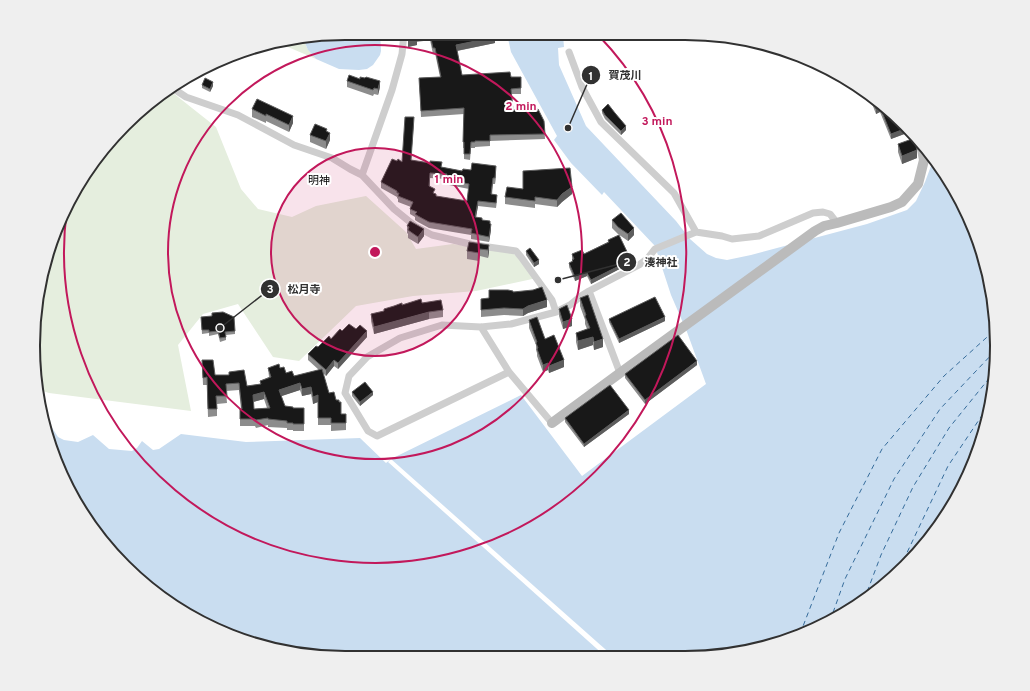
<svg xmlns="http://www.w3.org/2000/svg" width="1030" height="691" viewBox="0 0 1030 691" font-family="Overpass,'Noto Sans JP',sans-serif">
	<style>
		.green { fill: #e5eede }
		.water { fill: #c9ddf0 }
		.pier { fill: #fff }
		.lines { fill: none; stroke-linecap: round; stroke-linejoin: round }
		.ferry { stroke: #366c9b; stroke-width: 1; stroke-dasharray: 5 4; stroke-linecap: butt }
		.street { stroke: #cecece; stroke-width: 7 }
		.secondary { stroke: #bbb; stroke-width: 10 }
		.wall { fill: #8c8c8c; fill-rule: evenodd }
		.shaded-wall { fill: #5d5d5d }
		.building { fill: #181818; stroke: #5d5d5d; fill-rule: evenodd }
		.ring { fill: none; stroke: #c2185b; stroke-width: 2 }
		.labels { text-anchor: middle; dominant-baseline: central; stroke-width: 4; stroke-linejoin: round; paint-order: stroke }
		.neighbourhood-label { font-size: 11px; fill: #000; stroke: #fff }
		.rim { fill: none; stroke: #313131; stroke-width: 2 }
		.centre { fill: #c2185b; stroke: #fff; stroke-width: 2 }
		.ring-label { font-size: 12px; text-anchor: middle; font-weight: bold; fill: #c2185b; stroke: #fff; stroke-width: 4; stroke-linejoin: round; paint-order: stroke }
		.leader { fill: none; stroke: #313131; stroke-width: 1.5 }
		.callout-dot { fill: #313131; stroke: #fff; stroke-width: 1.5 }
		.mark-label { font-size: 12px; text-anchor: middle; font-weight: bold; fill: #fff }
		.callout-label { font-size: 11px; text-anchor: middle; font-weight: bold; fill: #313131; stroke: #fff; stroke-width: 4; stroke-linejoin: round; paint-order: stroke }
	</style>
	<rect width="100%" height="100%" fill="#fff"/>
	<path class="green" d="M305,40c0,8 6,13 11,19l-35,-15z
		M168,89l48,38 25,62 17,20 34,8 24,-11 50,-10 40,36 10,17 37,-5 60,9 24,25 -61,13 -63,5 -57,10 -57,55 -26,-4 -35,-53 -35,10 -25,31 13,66 -142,-18 -9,-3 -6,-65 23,-99 41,-71z"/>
	<path class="water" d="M346,33h34l1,18 -1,4 -7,10 -6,4 -8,1 -20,-1 -23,-10 -8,-9 -3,-7v-3z
		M507,34l56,1 1,12 -6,1 1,17 27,61 90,95 14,18 17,15 9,4 11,2 24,-5 116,-31 40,-14 9,-9 9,-19 9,-24 31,49 21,58 10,60 -2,62 -14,59 -25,56 -36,50 -44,42 -52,32 -58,21 -60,10 -401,-2 -97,-29 -68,-46 -64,-78 -31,-75 5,-4 9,14 6,3 14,2 15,-7 16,14 23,2 5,-3 5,-7 11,9 6,-1 22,-15 65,8 114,-4 26,25 5,-4 130,-64 61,81 124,-92 -19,-52 -16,-37 -16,-49 -51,-54 -2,3 -31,-32 -17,-23 3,-4 -46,-84z"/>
	<path class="pier" d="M391,459l223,198h-8l-218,-195z"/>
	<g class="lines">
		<path class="ferry" d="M901,569l3,-10 44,-93 43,-64
			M864,600l17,-45 32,-68 36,-59 46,-57
			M830,621l15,-42 49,-100 46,-70 55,-58
			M800,634l39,-101 43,-84 62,-73 52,-47"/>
		<path class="street" d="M569,52l13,35 19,35 73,71 22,39
			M171,87l15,10 52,18 56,30 38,13 18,11 12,6 32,34 21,17 17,9 42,10 42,6 5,6 31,43 4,12
			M362,175l30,-85 10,-36 2,-21
			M589,291l31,82
			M481,327l28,45 43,51
			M509,372l-132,64 -9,-5 -23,-38 4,-17 18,-19 33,-19 42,-13 39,2 30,-3 45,-12 14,-7 11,-9 8,-5 50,-26 9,-7 7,-9 41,-17 26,4 10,3 27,-3 54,-23 10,-1 7,2 7,9"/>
		<path class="secondary" d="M552,423l68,-50 195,-142 9,-5 13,-3 54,-16 11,-5 16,-18 6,-24 -2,-11 -3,-8"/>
	</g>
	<path class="wall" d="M408,33l86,1 1,9 -38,8 5,24 49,2h10v17h-9l1,16 31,11 1,18 -55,2v5l-15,1v1h-4l-1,12 -6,-1v-11h-1v-6l1,-28 -43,3 -2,-39 21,-1 -5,-24 -2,1 -3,-14 -13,2v3l-9,2z
		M347,81l33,6 -2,8 -4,-1 -1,2 -26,-9z
		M202,85l11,1 -3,6 -8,-4z
		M869,96l22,15 16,22 -16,6 -11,-27 -4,2z
		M252,109l41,14 -4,9 -23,-11v2l-14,-6z
		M602,110l24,20 -5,5 -16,-16 -3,-6z
		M414,123l-3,37 31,7 20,4 9,-1 25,1 -1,13h-2l-1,11 5,6 -1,7 -18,-2 -2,11 14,7 1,6 -2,12 -18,-3v-4l-42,-7 -11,-6 -3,-2v-3l-5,-3v-5l1,-2 -13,-5v-3l-1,-1v-1l-16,-9v-6l16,-21 5,1zM430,178l16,1v4h3v2l20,4 -2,12 -31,-4 -6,-11z
		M327,131l3,9 -4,9 -16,-7v-7z
		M898,144l19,14 -15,6 -4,-12z
		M572,194l-10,8 -5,5 -22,-3v4l-30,-4v-7z
		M612,220l22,15 -6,6 -10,-7 -6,-6z
		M407,226l17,10 -6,8 -10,-6v-4l-1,-1z
		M608,240l23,23 -40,21 -4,-8 -12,5 -6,-14v-4l3,-1v-8h12l24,-12z
		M489,245v7l-1,6 -8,-2 -1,5 -12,-2v-8z
		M526,251l13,13 -5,3 -8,-12z
		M513,292l34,15 -19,6 -5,3 -19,-1 -23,2v-18l8,-1z
		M580,298l23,49 -9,3 -1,-5 -15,5 -2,-8v-9l11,-4 -2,-5v-4l-5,-14z
		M422,303l21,7v7l-14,2 -55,15 -3,-13v-7l13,-3 18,-6z
		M559,309l13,17 -9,3 -4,-13z
		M201,317l34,14v3l-9,1v5l-6,2 -2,-8 -9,2v-3l-7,1z
		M609,319l56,2 -46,22 -10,-21z
		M529,320l16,19 19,28 -15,6 -1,-3 -5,2 -6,-16v-3l-1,-3v-5l-7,-17z
		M356,329l11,8 -29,32 -4,-3 -8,10 -3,-3 6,20 10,9 2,12h5v16l-15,1v-6h-13v-23l-5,2 -2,-10 -9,2 -2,-6 -19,6 4,10 8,2h11v23h-11v-1h-6v-2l-19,-1v-2l-12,3 -1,-2h-15v-17h1l-2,-19 -13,1 1,12 -10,1v12l-9,1 -1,-32h-4l-1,-25 13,15h14l18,11 13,-2v-3l9,-4 -1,-9h12l6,5 8,3 25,-6 -11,-10v-6l34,-23zM264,399l3,9 -13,1 -1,-7z
		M697,365l-52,39 -20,-26v-4z
		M352,392l21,3 -13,11 -8,-10z
		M629,414l-45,33 -19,-25v-4z"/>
	<path class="shaded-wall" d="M495,37v6l-39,8v-6z
		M417,39v6l-9,2v-6z
		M380,81v6l-2,8v-6z
		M213,82v4l-3,6v-3z
		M880,107v5l-4,2v-5z
		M293,116v7l-4,9v-7z
		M626,126v4l-5,5v-4z
		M907,128v5l-16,6v-5z
		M330,133v7l-4,9v-8z
		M917,150v8l-15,6v-8z
		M496,166v5l-1,13v-6z
		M572,187v7l-10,8 -5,5v-7l5,-6z
		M478,201v5l-3,17v-6z
		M491,224v6l-2,12v-5z
		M634,228v7l-6,6v-7z
		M424,229v7l-6,8v-7z
		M489,245v7l-1,6v-8z
		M539,260v4l-5,3v-4z
		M631,260v3l-40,21v-4z
		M587,273v3l-12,5v-4z
		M547,300v7l-19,6 -5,3v-7l5,-3z
		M429,312v7l-55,15v-7z
		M665,317v4l-46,22v-4z
		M572,319v7l-9,3v-7z
		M367,331v6l-29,32v-6z
		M593,337v8l-15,5v-9z
		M603,339v8l-9,3v-8z
		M334,360v6l-8,10v-6z
		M564,360v7l-15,6v-7z
		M697,361v4l-52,39v-4z
		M548,363v7l-5,2v-7z
		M300,383v7l-21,7v-7z
		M311,387v7l-9,2v-7z
		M264,392v7l-11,3v-7z
		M373,392v3l-13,11v-4z
		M318,395v7l-5,2v-7z
		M629,410v4l-45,33v-3z"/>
	<path class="building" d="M408,33l86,1 1,3 -39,8 6,30 48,-3 1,5h10v11l-10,1 2,21 25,-1 6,12 1,13 -55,1v6h-15v1h-4l-1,12h-6v-12h-1l1,-34 -43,3 -2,-33 22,-1 -6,-29h-2l-3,-14 -14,3 1,2 -9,2z
		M349,75l11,4v-2l5,1 1,-1 14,4 -2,8 -4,-1 -1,2 -26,-9z
		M205,78l8,4 -3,7 -8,-4z
		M871,98l20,13 16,17 -16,6 -11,-27 -4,2z
		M257,99l36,17 -4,9 -23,-11v2l-14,-7z
		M608,104l7,9 11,13 -5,5 -16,-16 -3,-5z
		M405,117h9l-3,43 19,3v-2l12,1 -1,5 21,4 1,-2 8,1 1,-7 24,3 -1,12h-2l-2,16 6,1 -1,8 -18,-2 -3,16 7,1v2l8,1v3h1l-2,13 -18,-4 1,-4 -43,-7 -11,-6 -3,-2 2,-2 -7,-3 3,-7 -15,-6 1,-3h-2v-2l-16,-9 11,-23 5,2 1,-2 4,3zM430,173l17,1 -1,3 3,1v2l20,4 -2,17 -31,-5v-2l-3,-1 2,-4 -6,-3z
		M315,124l12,5 -1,2 4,2 -4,8 -16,-6z
		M912,139h2l3,11 -15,6 -4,-12z
		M570,168l2,19 -10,7 -5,6 -22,-3v4l-30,-4 2,-10 16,2v-18z
		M621,213l13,15 -6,6 -10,-7 -6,-7z
		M410,221l14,8 -6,8 -10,-7 1,-3 -2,-1z
		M619,235l12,25 -40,20 -4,-7 -12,4 -6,-14 4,-2 -1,-1 2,-1 -2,-5 10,-4 2,4 25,-12 -1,-2z
		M469,242l20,3 -1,5 -8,-1 -1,4 -12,-2z
		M530,248l9,12 -5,3 -8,-12z
		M542,287l5,13 -19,6 -5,3 -19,-1 -23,2v-11l8,-1v-8h19l5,1v1l20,-2z
		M588,295l15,44 -9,3 -1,-5 -15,4 -2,-8 14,-5 -5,-12 1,-1 -6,-17z
		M655,297l10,20 -46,22 -10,-20z
		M421,299l1,4 19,-3 2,10 -14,2 -55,15 -3,-13 13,-3v-2l10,-3 8,-3v2z
		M567,305l5,14 -9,3 -4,-13z
		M223,312l11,5 1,14 -10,1 1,5 -6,1 -2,-7 -9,1v-2h-7l-1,-13 11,-1v-3z
		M537,317l8,22 9,-4 10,25 -15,6 -1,-3 -5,2 -6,-16 1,-1 -2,-5 1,-1 -8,-22z
		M349,324l7,5 4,-4 7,6 -29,32 -4,-3 -8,10 -18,-16 8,-8 2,1 11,-11 2,3 9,-10 2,2z
		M678,335l19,26 -52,39 -20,-26z
		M202,360h11l2,15h14v-3l15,-2 3,16 14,-2 -1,-3 11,-4 -3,-9 11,-4 1,4 4,-1 2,6 6,-2 2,5 28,-7 7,24 5,-1 2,8h3v2h2v12h5v9h-15v-5h-13v-23l-5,2 -2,-10 -9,2 -2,-6 -21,7 6,16 8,1v1h11v16h-11v-1h-6v-2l-19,-2v-1l-12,2 -1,-1h-15v-10h2l-3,-26 -13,1 1,12h-11l1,13h-9l-1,-32 -4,1zM264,392l6,16 -16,1 -1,-14z
		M365,382l8,10 -13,10 -8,-10z
		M610,385l19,25 -45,34 -19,-26z"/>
	<circle cx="375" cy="252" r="104" fill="#c2185b" fill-opacity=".12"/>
	<g class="ring">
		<circle cx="375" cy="252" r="104"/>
		<circle cx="375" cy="252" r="207"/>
		<path d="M599 36A311 311 0 1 1 67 209"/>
	</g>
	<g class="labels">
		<g class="neighbourhood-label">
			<text x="319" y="181">明神</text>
		</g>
	</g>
	<path d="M0 0H1030V691H0ZM345 40H685A305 305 0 0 1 990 345V346A305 305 0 0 1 685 651H345A305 305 0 0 1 40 346V345A305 305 0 0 1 345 40Z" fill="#efefef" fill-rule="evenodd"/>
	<path class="rim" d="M345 40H685A305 305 0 0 1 990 345V346A305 305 0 0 1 685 651H345A305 305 0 0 1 40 346V345A305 305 0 0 1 345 40Z"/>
	<circle cx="375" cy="252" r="6" class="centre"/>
	<g class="ring-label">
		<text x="521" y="110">2 min</text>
		<text x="657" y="125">3 min</text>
		<text x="449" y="183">1 min</text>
	</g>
	<path class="leader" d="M568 128L591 75M558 280L627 262M220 328L270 289"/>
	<g class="callout-dot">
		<circle cx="568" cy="128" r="4"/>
		<circle cx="558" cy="280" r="4"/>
		<circle cx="220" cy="328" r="4"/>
		<circle cx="591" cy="75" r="10"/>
		<circle cx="627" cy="262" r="10"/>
		<circle cx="270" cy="289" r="10"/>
	</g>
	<g class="mark-label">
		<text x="591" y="80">1</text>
		<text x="627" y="266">2</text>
		<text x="270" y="293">3</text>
	</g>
	<g class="callout-label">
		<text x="625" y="79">賀茂川</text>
		<text x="661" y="266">湊神社</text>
		<text x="304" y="293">松月寺</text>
	</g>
</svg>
